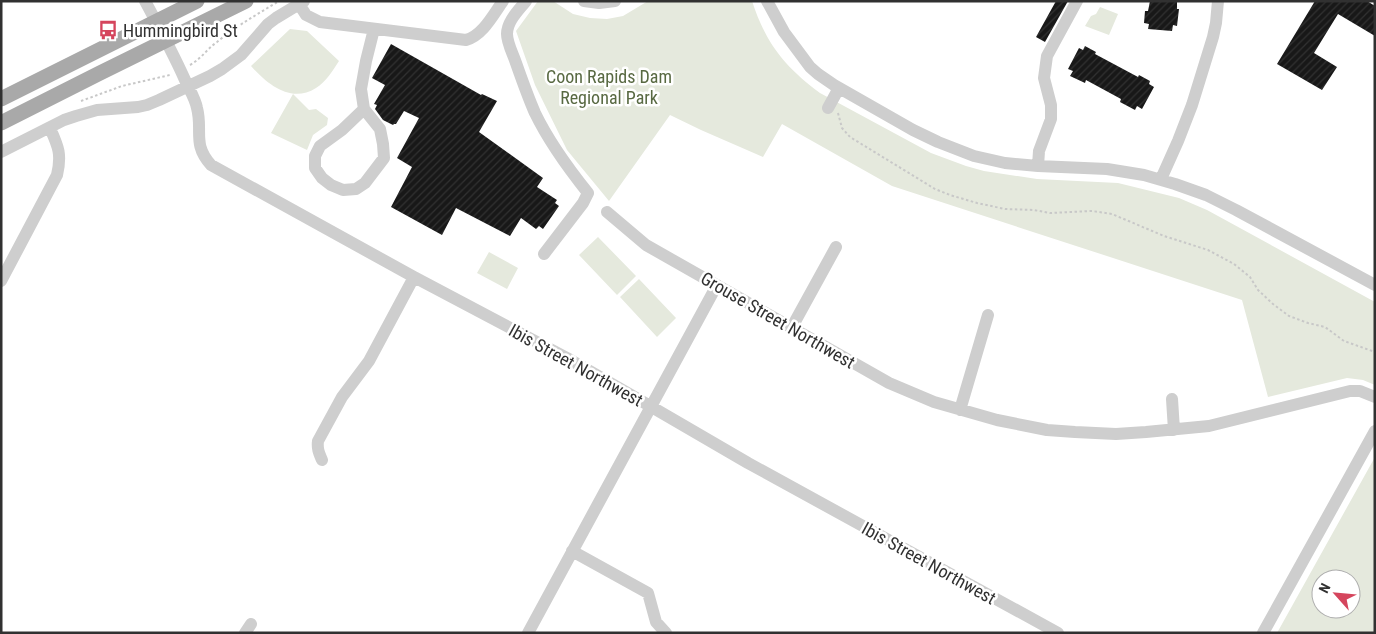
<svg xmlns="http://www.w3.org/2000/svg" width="1376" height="634" viewBox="0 0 1376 634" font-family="'Roboto Condensed',sans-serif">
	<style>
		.green { fill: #e5e9dd; fill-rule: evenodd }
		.building { fill: url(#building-hatch) }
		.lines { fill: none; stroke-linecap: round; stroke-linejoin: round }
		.path { stroke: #c8c8c8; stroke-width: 2; stroke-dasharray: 2.5 2.5; stroke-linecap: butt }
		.minor { stroke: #cecece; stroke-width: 12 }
		.major { stroke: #a9a9a9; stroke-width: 15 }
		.labels { text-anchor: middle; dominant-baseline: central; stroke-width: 5; stroke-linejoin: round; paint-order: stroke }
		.poi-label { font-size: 18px; fill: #313131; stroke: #fff; text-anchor: start }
		.park-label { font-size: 18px; fill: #586942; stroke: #fff }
		.street-label { font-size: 18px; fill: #313131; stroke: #fff }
	</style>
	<defs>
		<pattern id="building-hatch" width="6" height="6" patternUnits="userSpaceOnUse" patternTransform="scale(1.25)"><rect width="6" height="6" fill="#181818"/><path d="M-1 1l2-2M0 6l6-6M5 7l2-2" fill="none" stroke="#313131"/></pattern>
	</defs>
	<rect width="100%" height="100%" fill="#fff"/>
	<path class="green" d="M538,1h15l20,13 17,4 17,1 16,-3 25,-15h104c14,43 33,66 68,92l111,60 35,13 18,5 53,8 81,4 61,15 28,12 168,92v83l-12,-5 -16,-2 -79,19 -26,-97 -350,-114 -110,-62 -19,33 -62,-27 -31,-15 -61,86 -42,-51 -32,-65 -19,-54z
		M1100,7l18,7 -9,21 -24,-9 6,-10 5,-2z
		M290,29l17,2 32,30c-6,9 -13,21 -23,27 -25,16 -49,-4 -65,-22z
		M293,94l16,16 7,-1 12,9 -1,7 -14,10 -6,15 -36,-17z
		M598,237l38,39 -19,19 -38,-40z
		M489,252l29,16 -11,21 -30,-16z
		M639,279l37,39 -19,19 -37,-40z
		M1375,457v176h-98zM1321,579h30v30h-30z"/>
	<path class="building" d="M1056,1h12l-23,41 -9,-5z
		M1150,1h27v8h2l-2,17 -4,-1 -1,6 -24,-2 1,-5 -5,-1 1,-12h3z
		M1315,1h52l8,5v30l-37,-22 -24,39 23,14 -15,23 -45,-26z
		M391,44l90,51 1,-1 15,7 -18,31 64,46 -6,9 20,13 -2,3 4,3 -16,23 -4,-3 -3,3 -15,-11 -11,18 -54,-28 -14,27 -51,-28 21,-40 -15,-9 22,-40 -15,-7 -8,13h-2l-1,1 -10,-5 -8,-11 2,-4 -3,-1 11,-19 -13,-7z
		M1085,46l11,6 -1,2 43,23 1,-2 11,6 -1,3 5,3 -12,22 -5,-3 -2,4 -15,-8 1,-3 -35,-19 -1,3 -15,-7 3,-5 -5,-2 11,-21 4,2z"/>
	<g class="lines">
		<path class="path" d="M190,65c11,-6 17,-16 27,-23 19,-16 41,-28 62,-41
			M81,101l41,-15 48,-11
			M838,113l4,15 8,9 85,52 15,6 27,8 28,6 29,1 16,3 42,-2 20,3 52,22 44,14 26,14 16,13 8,13 15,14 16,12 19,7 17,4 19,14 31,11"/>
		<path class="minor" d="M145,1c14,26 28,52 40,79 4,9 10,18 12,28 6,23 -5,36 14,57l203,112 153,81 83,48 98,57 310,170
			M526,1c-7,9 -19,20 -19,33 0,9 6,20 9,29 6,17 12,34 19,50 14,29 33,55 53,80l-5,10 -39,51
			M584,1l15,2 16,-2
			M767,1l17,31 26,35 8,7 16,11 79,45 25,12 36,14 31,7 33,3 69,3 37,6 31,9 31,11 30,15 139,75
			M299,4l7,11 14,7 146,18c17,-5 27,-25 37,-39
			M828,108l11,-20
			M364,109l-22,21 -22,16 -5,10v12l7,10 9,7 12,5 13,-1 9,-6 19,-25 -1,-14 -3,-15 -16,-20 -3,-20 5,-28 8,-32
			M1,152l63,-32 12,-4 21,-6 41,-3 9,-2 12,-5 51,-24 12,-7 19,-14 27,-31 8,-6 28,-17
			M1038,166l1,-15 12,-32v-14l-7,-27 3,-22 30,-55
			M1161,179l17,-38 14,-36 21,-68 3,-14 2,-22
			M607,212l39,33 243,138 45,19 63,18 50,10 28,2 41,2 30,-2 63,-6 141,-35h10l15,6
			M1,281l56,-106c5,-21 1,-29 -7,-47
			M792,327l44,-80
			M1172,399l2,31
			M960,410l28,-95
			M322,460c-3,-7 -5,-11 -4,-19l24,-44 27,-36 45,-84
			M572,551l76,42 8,29 10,11
			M245,633l6,-9
			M528,633l189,-348
			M1263,633l112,-202"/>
		<path class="major" d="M1,99l196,-98
			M1,123l99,-50 146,-72"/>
	</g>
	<defs>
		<symbol id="bus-bare" viewBox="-9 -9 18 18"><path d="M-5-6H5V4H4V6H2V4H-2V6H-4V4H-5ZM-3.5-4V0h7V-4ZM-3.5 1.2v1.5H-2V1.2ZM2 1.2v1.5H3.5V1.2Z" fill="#d5455d" stroke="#fff" stroke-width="2.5" paint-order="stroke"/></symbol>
	</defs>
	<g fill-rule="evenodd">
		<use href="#bus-bare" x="94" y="16" width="28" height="28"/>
	</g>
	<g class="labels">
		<g class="poi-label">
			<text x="123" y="30">Hummingbird St</text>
		</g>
		<g class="park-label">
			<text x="609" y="76">Coon Rapids Dam<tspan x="609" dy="21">Regional Park</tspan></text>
		</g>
		<g class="street-label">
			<text transform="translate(778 320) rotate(30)">Grouse Street Northwest</text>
			<text transform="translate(576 365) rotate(29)">Ibis Street Northwest</text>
			<text transform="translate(929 563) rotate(29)">Ibis Street Northwest</text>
		</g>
	</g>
	<rect width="1376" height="634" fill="none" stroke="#313131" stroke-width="5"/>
	<g transform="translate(1336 594) rotate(297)"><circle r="24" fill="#ffffff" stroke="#adadad"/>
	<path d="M0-4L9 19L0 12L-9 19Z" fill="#d5455d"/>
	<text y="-8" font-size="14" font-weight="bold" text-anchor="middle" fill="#313131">N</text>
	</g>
</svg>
